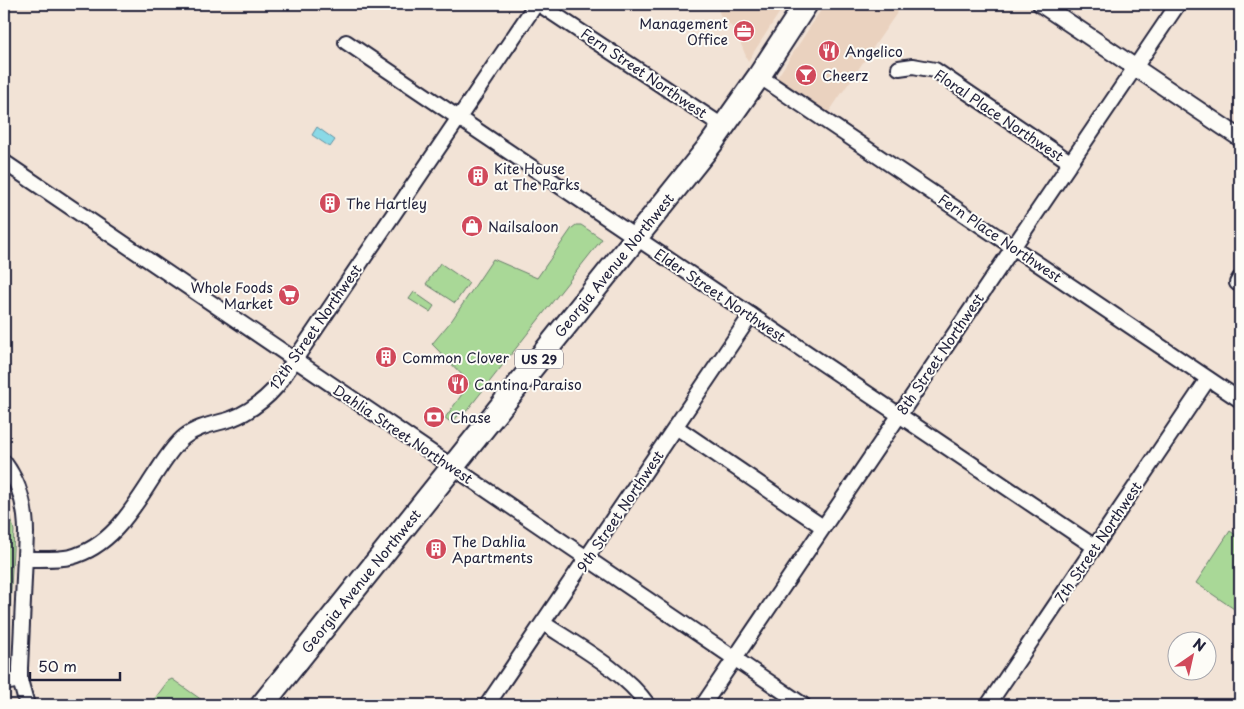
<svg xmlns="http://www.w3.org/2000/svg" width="1244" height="709" font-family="'Playpen Sans',sans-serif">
	<rect width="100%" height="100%" fill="#f2e3d6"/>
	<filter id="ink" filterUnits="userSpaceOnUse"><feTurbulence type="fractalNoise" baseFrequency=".02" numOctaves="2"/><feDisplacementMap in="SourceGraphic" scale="10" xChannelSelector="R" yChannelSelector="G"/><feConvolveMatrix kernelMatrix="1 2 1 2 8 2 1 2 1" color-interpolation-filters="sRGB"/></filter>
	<g filter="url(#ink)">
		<g fill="#ead2bf">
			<path d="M717,4H785L748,61L735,30L720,15Z"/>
			<path d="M825,4H903L820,125L769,90Z"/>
		</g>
		<g fill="#a9d897" stroke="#667d69">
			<path d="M576,225H581L602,239L465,413L462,411L452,423L445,418L470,383L432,344L452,320L493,259L537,278L572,228Z"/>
			<path d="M440,263L469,283L455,303L426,284Z"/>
			<path d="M414,292L434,306L430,312L409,299Z"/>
			<path d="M4,491L6,495L14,531L9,626L4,627Z"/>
			<path d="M1230,531L1240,538V613L1196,583Z"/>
			<path d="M172,679L209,705H150L168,681Z"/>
		</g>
		<path fill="#8ad9e6" stroke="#6090a2" d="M317,127L335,140L330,147L312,135Z"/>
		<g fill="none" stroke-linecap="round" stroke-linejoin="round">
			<g stroke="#22223b" stroke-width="18">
				<g id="minor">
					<path d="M539,4L724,127"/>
					<path d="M346,42L1095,547"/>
					<path d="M899,68L913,66L935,70L1070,162"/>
					<path d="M759,76L1240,400"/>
					<path d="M4,162L803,705"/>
					<path d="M1237,283L1240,278"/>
					<path d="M676,427L823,527"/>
					<path d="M4,462C19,482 26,508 26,533L20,668V680L27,705"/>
					<path d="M25,559C40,559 56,560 71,557C113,546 134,506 156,473C164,461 173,446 184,437C198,426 215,424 231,419C249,412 264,401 277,386L536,4"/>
					<path d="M543,623C578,646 624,671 648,705"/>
					<path d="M4,683L20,680"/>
					<path d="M487,705L751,315"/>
					<path d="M703,705L1178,4"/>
					<path d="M988,705L1208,379"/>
				</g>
			</g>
			<g stroke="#22223b" stroke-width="20">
				<path id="tertiary" d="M1041,4L1240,138"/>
			</g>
			<g stroke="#22223b" stroke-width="26">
				<path id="trunk" d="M262,705L711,144L759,76L806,4"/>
			</g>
			<use href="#minor" stroke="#fdfcf7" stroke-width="14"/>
			<use href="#tertiary" stroke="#fdfcf7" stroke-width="16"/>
			<use href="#trunk" stroke="#fdfcf7" stroke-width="22"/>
		</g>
	</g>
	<defs>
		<g id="office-disc" transform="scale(1.125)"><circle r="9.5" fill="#d1495b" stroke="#fdfcf7"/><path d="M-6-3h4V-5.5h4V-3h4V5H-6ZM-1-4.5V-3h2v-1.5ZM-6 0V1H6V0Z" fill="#fff"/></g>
		<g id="restaurant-disc" transform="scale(1.125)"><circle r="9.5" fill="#d1495b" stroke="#fdfcf7"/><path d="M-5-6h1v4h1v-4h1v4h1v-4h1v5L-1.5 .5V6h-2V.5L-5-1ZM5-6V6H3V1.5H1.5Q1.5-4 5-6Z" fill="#fff"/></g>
		<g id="bar-disc" transform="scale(1.125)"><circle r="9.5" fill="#d1495b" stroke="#fdfcf7"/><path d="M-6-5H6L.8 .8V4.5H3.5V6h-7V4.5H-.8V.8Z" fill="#fff"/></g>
		<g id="building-disc" transform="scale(1.125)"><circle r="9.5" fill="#d1495b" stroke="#fdfcf7"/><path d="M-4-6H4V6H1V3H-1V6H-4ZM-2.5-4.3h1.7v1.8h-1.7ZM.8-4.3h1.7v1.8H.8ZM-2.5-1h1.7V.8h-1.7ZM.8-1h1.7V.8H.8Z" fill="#fff"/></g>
		<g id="shop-disc" transform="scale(1.125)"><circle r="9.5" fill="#d1495b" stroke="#fdfcf7"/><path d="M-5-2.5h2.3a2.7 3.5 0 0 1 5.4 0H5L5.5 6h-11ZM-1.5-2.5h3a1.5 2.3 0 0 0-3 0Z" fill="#fff"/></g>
		<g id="supermarket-disc" transform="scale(1.125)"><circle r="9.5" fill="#d1495b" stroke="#fdfcf7"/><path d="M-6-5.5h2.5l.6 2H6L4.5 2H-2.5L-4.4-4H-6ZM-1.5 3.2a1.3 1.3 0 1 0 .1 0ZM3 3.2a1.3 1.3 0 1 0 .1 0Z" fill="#fff"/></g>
		<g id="bank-disc" transform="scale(1.125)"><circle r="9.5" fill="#d1495b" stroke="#fdfcf7"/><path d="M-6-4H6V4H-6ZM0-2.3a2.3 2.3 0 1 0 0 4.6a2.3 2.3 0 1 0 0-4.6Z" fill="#fff"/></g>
	</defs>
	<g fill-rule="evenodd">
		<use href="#office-disc" x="744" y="31"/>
		<use href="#restaurant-disc" x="829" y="51"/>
		<use href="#bar-disc" x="806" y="75"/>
		<use href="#building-disc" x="478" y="176"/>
		<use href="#building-disc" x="330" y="203"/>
		<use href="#shop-disc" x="472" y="226"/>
		<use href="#supermarket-disc" x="289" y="295"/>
		<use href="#building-disc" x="386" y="357"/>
		<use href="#restaurant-disc" x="458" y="384"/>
		<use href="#bank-disc" x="434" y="417"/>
		<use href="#building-disc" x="436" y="549"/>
	</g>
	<g text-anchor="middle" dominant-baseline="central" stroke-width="4" stroke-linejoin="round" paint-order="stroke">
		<rect fill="#fdfcf7" stroke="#646373" stroke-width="1" x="515" y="349.5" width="48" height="19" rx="4"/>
		<g font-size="12" font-weight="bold" fill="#22223b">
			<text x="539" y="359">US 29</text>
		</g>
		<g font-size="14" fill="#22223b" stroke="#fdfcf7" text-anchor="start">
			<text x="728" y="23" text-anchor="end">Management<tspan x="728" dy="16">Office</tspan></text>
			<text x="845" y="51">Angelico</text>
			<text x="822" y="75">Cheerz</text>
			<text x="494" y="168">Kite House<tspan x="494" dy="16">at The Parks</tspan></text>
			<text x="346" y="203">The Hartley</text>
			<text x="488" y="226">Nailsaloon</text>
			<text x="273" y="287" text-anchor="end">Whole Foods<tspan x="273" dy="16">Market</tspan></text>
			<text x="402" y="357">Common Clover</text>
			<text x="474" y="384">Cantina Paraiso</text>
			<text x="450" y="417">Chase</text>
			<text x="452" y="541">The Dahlia<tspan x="452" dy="16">Apartments</tspan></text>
		</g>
		<g font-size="14" fill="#22223b" stroke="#fdfcf7">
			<text transform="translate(644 73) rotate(34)">Fern Street Northwest</text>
			<text transform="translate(999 115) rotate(34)">Floral Place Northwest</text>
			<text transform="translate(1000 238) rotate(34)">Fern Place Northwest</text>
			<text transform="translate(614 265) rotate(-51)">Georgia Avenue Northwest</text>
			<text transform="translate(720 295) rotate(34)">Elder Street Northwest</text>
			<text transform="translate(315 327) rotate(-55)">12th Street Northwest</text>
			<text transform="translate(940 354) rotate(-56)">8th Street Northwest</text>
			<text transform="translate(403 434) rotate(34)">Dahlia Street Northwest</text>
			<text transform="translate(620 511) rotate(-56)">9th Street Northwest</text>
			<text transform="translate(1098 542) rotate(-56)">7th Street Northwest</text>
			<text transform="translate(361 581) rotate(-51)">Georgia Avenue Northwest</text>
		</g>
	</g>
	<rect width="1244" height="709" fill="none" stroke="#fdfcf7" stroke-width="20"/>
	<rect x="10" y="10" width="1224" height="689" fill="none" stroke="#22223b" stroke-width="2" filter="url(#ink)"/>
	<g transform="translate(1192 656) rotate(34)"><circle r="24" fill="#fdfcf7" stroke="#a5a5ac"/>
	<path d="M0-4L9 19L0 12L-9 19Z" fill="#d1495b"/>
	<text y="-8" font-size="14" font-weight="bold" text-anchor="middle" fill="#22223b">N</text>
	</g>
	<path d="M30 672v8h90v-8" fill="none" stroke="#22223b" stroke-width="2.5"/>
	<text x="38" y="672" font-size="15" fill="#22223b" stroke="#fdfcf7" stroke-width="4" paint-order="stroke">50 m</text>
</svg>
